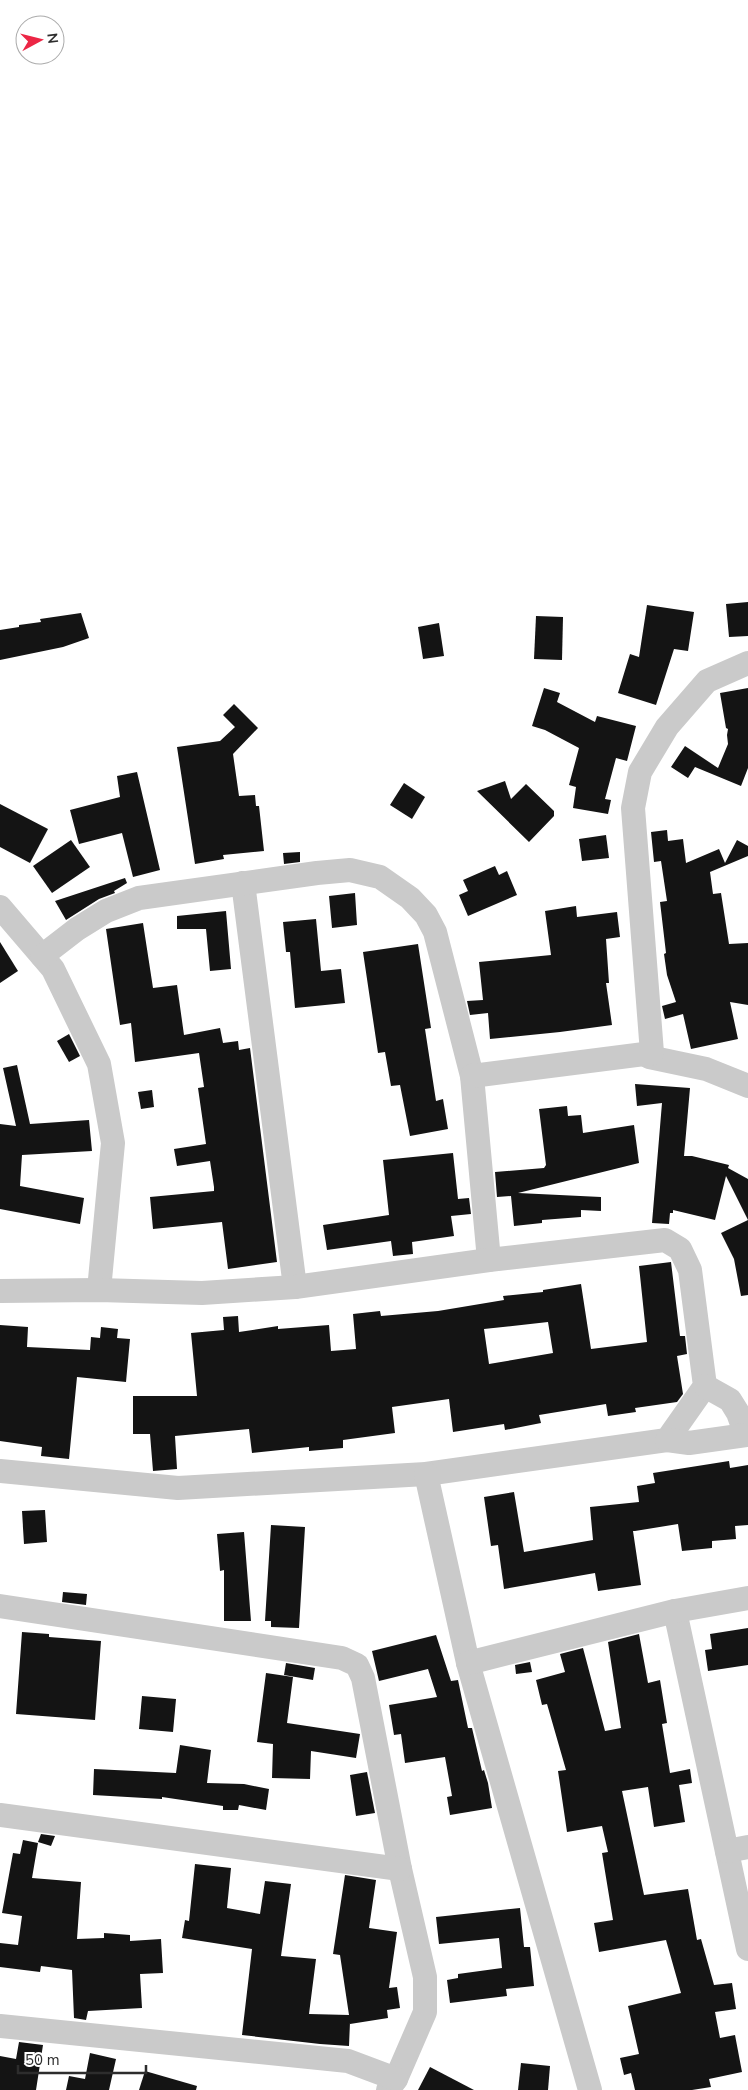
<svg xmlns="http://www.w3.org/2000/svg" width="748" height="2090" font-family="'Nunito Sans',sans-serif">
	<rect width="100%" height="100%" fill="#fff"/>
	<g fill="#141414" fill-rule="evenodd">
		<path d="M748,602V636L729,637L726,604Z"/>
		<path d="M647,605L694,612L688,651L674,649L656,705L618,693L630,654L639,657Z"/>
		<path d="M81,613L89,638L63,647L0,660V630L19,627V625L41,622L40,619Z"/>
		<path d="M536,616L563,617L562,660L534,659Z"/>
		<path d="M439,623L444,656L423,659L418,627Z"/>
		<path d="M544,688L560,693L557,702L595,722L597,716L636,726L627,761L616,758L605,799L611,800L608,814L573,808L576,787L569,785L579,748L545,730L532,726Z"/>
		<path d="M748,688V768L741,786L695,767L688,778L671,767L685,746L718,768L728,744L727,735L728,729L726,728L720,693Z"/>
		<path d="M234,704L258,728L233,754L239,796L255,795L256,806H259L264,851L223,855L224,859L195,864L177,747L220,741L235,727L223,715Z"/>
		<path d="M137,772L160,870L133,877L122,833L79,844L70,810L120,797L117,776Z"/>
		<path d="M505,781L511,799L526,784L554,811V816L529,842L477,791Z"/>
		<path d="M404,783L425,797L412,819L390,805Z"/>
		<path d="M0,804L48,829L30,863L0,847Z"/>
		<path d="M667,830L668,841L683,839L686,863L719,849L725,863L737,840L748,846V856L710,872L713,894L721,893L729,944L748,943V1005L730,1002L738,1039L691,1049L683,1014L665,1019L662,1006L676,1002L667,975L664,954L666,953L660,902L667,901L661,861L654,862L651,832Z"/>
		<path d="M606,835L609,858L582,861L579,839Z"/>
		<path d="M71,840L90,867L52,893L33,866Z"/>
		<path d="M300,852V862L284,864L283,853Z"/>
		<path d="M495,866L499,875L507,871L517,895L468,916L459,895L468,891L463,880Z"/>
		<path d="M125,878L127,883L114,891L115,893L99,899L66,920L55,901Z"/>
		<path d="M355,893L357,925L332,928L329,896Z"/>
		<path d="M576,906L577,917L617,912L620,937L606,939L609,983H606L612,1025L560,1032L490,1039L488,1013L470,1015L467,1001L483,1000L479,962L551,955L545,911Z"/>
		<path d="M226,911L231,969L210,971L206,929H177V916Z"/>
		<path d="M316,919L321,971L341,969L345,1003L295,1008L290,952H286L283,922Z"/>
		<path d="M143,923L153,988L177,985L184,1035L220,1028L223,1043L238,1041L239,1050L250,1048L277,1262L228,1269L222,1222L153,1229L150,1197L214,1191V1187L210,1161L177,1166L174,1149L206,1144L198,1088L204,1087L199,1053L135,1062L131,1023L120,1025L106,929Z"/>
		<path d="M0,942L18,971L0,983Z"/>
		<path d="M418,944L431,1028L425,1029L436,1101L443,1099L448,1129L410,1136L400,1085L391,1086L385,1052L378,1053L363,952Z"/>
		<path d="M69,1034L80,1056L69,1062L57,1041Z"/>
		<path d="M17,1065L30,1124L89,1120L92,1151L22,1155L20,1186L84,1198L80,1224L0,1209V1124L16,1126L3,1068Z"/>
		<path d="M635,1084L690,1088L684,1156H692L729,1165L728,1168L748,1179V1295L741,1296L734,1259L721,1233L748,1220L726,1176L715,1220L673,1210V1213H670L669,1224L652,1223L662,1103L637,1106Z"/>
		<path d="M152,1090L154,1107L141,1109L138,1092Z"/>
		<path d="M567,1106L568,1116L581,1115L583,1133L634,1125L639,1163L518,1193L601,1197V1211L581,1210V1217L542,1220V1223L514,1226L511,1196L497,1197L495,1172L544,1168L546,1165L539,1109Z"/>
		<path d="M453,1153L458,1199L469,1198L471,1214L451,1216L454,1236L412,1242L413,1254L393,1256L391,1241L327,1250L323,1225L389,1215L383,1160Z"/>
		<path d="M671,1262L680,1336H685L687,1354L677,1356L683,1394L677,1402L635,1408L636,1412L608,1416L606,1404L539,1415L541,1423L505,1430L504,1424L453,1432L449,1399L392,1407L395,1433L343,1440V1448L309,1451V1447L252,1453L249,1429L175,1436L177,1469L153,1471L150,1434H133V1396H197L191,1333L224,1330L223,1317L238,1316L239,1332L278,1326V1329L329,1325L331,1351L356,1349L353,1314L380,1311L381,1316L438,1311L504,1300L503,1296L543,1292V1290L581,1284L591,1349L647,1342L639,1266ZM548,1322L553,1353L489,1364L484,1329Z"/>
		<path d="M0,1325L28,1327L27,1347L90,1350L91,1337L100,1338L101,1327L118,1329L117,1338L130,1339L126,1382L77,1377L69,1459L41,1456L42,1447L0,1441Z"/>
		<path d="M729,1461L730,1468L748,1465V1525L735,1526L736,1539L712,1541V1548L682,1551L678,1524L635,1531H633L641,1585L598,1591L595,1573L504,1589L498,1545L491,1546L484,1497L514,1492L524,1552L593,1540L590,1507L639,1502L637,1486L655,1483L653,1473Z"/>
		<path d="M45,1510L47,1542L24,1544L22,1511Z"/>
		<path d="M271,1525L305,1527L299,1628L271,1627V1621H265Z"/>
		<path d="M244,1532L251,1621H224V1570L220,1571L217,1534Z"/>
		<path d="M63,1592L87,1594L86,1605L62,1602Z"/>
		<path d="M748,1628V1665L708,1671L705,1650L712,1649L710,1634Z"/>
		<path d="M22,1632L49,1634V1637L101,1641L95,1720L16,1714Z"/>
		<path d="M639,1634L648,1683L660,1680L667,1723L662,1724L670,1773L690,1769L692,1783L679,1785L685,1822L654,1827L648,1787L622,1791L644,1895L688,1889L697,1940L701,1939L714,1985L732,1983L736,2009L715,2012L720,2038L735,2035L742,2072L709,2079L711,2087L692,2090H635L631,2073L624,2075L620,2058L639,2054L628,2006L681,1993L666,1940L599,1952L594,1923L613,1920L602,1853L608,1852L602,1826L567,1832L558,1771L566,1770L547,1704L542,1705L536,1680L565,1672L560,1654L583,1648L605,1731L621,1728L608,1642Z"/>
		<path d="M436,1635L451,1681L458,1680L468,1728H472L482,1771L484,1770L488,1783L492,1808L450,1815L447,1797L452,1796L445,1757L405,1763L401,1734L394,1735L389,1705L437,1697L428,1669L379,1681L372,1651Z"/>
		<path d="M530,1662L532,1672L516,1674L515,1665Z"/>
		<path d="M286,1663L315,1668L313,1680L284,1675Z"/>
		<path d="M266,1673L293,1677L287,1723L360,1734L356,1758L311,1751L310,1779L272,1778L273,1744L257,1742Z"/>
		<path d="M142,1696L176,1699L173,1732L139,1729Z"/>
		<path d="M180,1745L211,1750L207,1783L244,1784L269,1789L266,1810L239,1805L238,1810H223V1806L162,1797V1799L93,1795L94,1769L176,1773Z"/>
		<path d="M367,1772L375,1813L356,1816L350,1775Z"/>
		<path d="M41,1834L55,1836L51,1846L38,1842Z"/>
		<path d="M23,1840L38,1843L32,1878L81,1882L77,1939L104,1938V1933L130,1935V1941L161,1939L163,1973L140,1974L142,2008L88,2011L86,2020L74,2018L72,1970L41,1966L40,1972L0,1967V1943L18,1945L22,1916L2,1913L13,1853L20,1854Z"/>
		<path d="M195,1864L231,1868L227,1908L260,1914L265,1881L291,1884L281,1956L316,1959L309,2014L349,2015L340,1955L333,1954L345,1875L376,1880L369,1928L397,1932L389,1988L397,1987L400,2008L387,2010L388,2018L350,2024V2022L349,2046L320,2044L242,2035L252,1949L182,1938L185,1920L189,1921Z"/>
		<path d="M520,1908L524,1947H530L534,1986L506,1989L507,1996L450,2003L447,1980L458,1978V1974L502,1968L499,1938L439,1944L436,1917Z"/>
		<path d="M19,2042L43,2045L36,2090H0V2056L16,2059Z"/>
		<path d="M90,2053L116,2059L109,2090H66L69,2076L85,2079Z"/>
		<path d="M521,2063L550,2066L548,2090H518Z"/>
		<path d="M430,2067L474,2090H418Z"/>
		<path d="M145,2071L197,2086L196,2090H139Z"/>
	</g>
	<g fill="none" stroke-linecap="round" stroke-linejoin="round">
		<g stroke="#cacaca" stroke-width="24">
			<path d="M243,883L295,1287"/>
			<path d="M0,907L53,969L99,1064L113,1143L99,1290"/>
			<path d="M42,956L77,929L106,911L139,898L317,873L350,870L380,877L410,898L426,915L435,932L472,1076L489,1260"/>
			<path d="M652,1053L649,1057L706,1069L748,1086"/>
			<path d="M472,1076L652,1053L633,808L640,772L667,727L707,681L748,663"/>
			<path d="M0,1291L99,1290L202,1293L295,1287L489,1260L665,1240L680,1249L690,1270L705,1386L667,1440L426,1474L178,1488L0,1471"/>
			<path d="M705,1386L730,1400L738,1413L746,1435H748"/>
			<path d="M667,1440L689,1443L746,1435"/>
			<path d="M426,1474L468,1663L590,2090"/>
			<path d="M0,1606L342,1658L357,1665L363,1678L400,1869L425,1977V2012L396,2079L388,2090"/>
			<path d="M675,1611L748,1949"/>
			<path d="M468,1663L675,1611L748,1598"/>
			<path d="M0,1815L400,1869"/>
			<path d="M727,1851L748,1847"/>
			<path d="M0,2026L348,2061L396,2079"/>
		</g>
	</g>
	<g transform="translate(40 40) rotate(83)"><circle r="24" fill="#ffffff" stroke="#ababab"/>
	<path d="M0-4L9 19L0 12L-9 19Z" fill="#ec2645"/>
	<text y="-8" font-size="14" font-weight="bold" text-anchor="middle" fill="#2d2d2d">N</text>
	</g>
	<path d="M18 2065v8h128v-8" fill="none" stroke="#2d2d2d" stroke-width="2.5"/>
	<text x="25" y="2065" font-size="15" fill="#2d2d2d" stroke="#ffffff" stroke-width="4" paint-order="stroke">50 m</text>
</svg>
